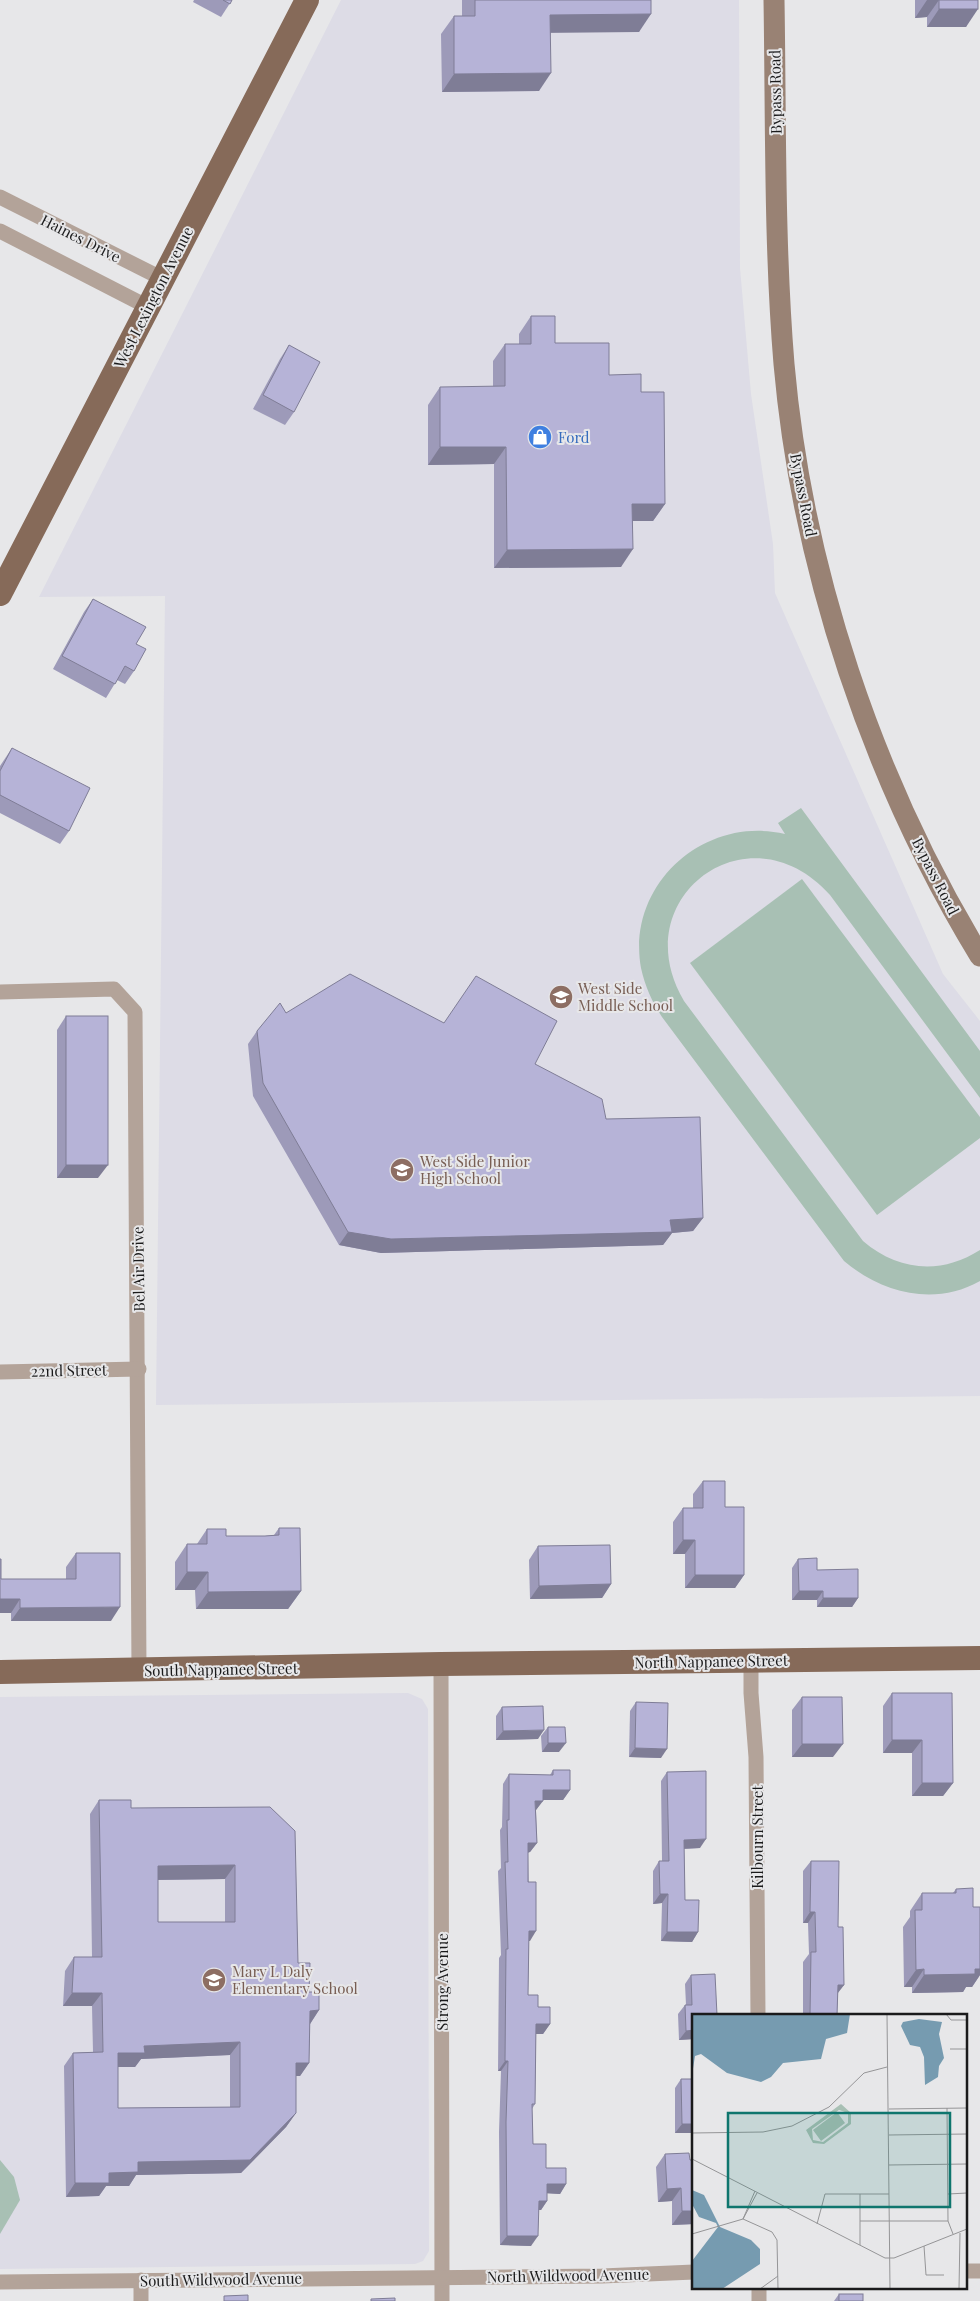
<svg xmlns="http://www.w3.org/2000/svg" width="980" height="2301" font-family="'Playfair Display',serif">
	<rect width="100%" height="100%" fill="#e7e7e9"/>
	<g fill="#dddce6">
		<path d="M341,0H739L740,268L751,394L773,544L775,593L943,974L980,1021V1396L156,1405L165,596L39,597Z"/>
		<path d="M408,1693L422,1699L428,1709L429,2251L423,2261L415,2264L0,2269V1697Z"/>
	</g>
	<g fill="#a8c0b4">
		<path d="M801,808L980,1051V1098L830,895C749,804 623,898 684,1001L863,1241C898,1271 941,1275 980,1250V1281C934,1307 882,1293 844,1261L662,1017C652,1002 645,986 641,968C626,885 704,815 785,834L778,823Z"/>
		<path d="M802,879L980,1117V1138L877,1215L690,963Z"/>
		<path d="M0,2160L14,2177L20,2200L0,2234Z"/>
	</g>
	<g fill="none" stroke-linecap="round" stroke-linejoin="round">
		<g stroke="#b3a399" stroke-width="15">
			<path d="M0,197L163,279"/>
			<path d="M0,231L148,307"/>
			<path d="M0,992L114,989L135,1012L139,1671"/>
			<path d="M0,1372L139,1369"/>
			<path d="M751,1660V1693L756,1757L758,2015"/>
			<path d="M441,1664L442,2301"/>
			<path d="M966,2271H980"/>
			<path d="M141,2280V2301"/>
			<path d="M0,2282L602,2276L694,2272"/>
			<path d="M759,2301V2287"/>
		</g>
		<path stroke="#998274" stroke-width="21" d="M774,0C776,121 774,243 784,364C802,569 873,781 980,956"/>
		<g stroke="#866a59" stroke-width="24">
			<path d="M0,594L307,0"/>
			<path d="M0,1672L441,1664L980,1658"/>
		</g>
	</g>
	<g fill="#9d9ab9" fill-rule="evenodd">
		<path d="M194,0H232L221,17L193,2Z"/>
		<path d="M462,0H651L639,32H551L539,91L442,92L441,34L454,16H462Z"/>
		<path d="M915,0H978L966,27H927V17L915,18Z"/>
		<path d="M531,316L555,343L609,375L641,392L665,504L653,521H633L621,567L494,568V464L428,465V405L440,387H493V361L505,344H519V334Z"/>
		<path d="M289,345L294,412L285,425L253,409L280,359Z"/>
		<path d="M93,599L136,644L134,671L125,684L117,680L106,698L53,669L84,612Z"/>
		<path d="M12,748L69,831L60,844L0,813V766Z"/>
		<path d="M286,1013L444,1023L535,1064L606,1119L703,1218L693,1231L672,1233L663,1245L381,1253L339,1245L253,1096L248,1044L257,1031Z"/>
		<path d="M66,1016L98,1178H57V1030Z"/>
		<path d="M703,1481L725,1507L744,1575L735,1588H685V1554H673V1522L683,1508H693V1494Z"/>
		<path d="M279,1528L301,1591L288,1609H196L195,1590H175V1562L187,1544H197L207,1529L226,1536H265L274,1535Z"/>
		<path d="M538,1546L611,1584L602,1598L530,1599L529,1560Z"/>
		<path d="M76,1553L111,1621H11V1613L1,1579H66V1567Z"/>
		<path d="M798,1559L817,1570L858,1598L852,1607H817V1600H792V1568Z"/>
		<path d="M892,1693L953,1783L943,1796H912V1753H883V1706Z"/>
		<path d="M802,1697L833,1757H792V1710Z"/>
		<path d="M636,1702L661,1758L629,1757L630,1711Z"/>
		<path d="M502,1707L538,1739L496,1740V1716Z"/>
		<path d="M548,1727L559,1752H542L541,1736Z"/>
		<path d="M553,1770L570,1790L563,1800H543L536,1810L537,1843L530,1852L528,1853L530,1941H529L528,1995L550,2024L543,2034H536L535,2104L532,2109L533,2144L546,2168L566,2184L560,2194L547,2193V2201L541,2210H539L531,2246L500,2245L499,2132L501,2071H498L499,1958L501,1955L498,1871L501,1868L500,1830L502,1827L503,1784L509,1774L550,1775Z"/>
		<path d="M667,1772L700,1848L684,1849L685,1900L698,1932L692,1942L661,1941L662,1903L653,1904V1871L659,1861H662L661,1781Z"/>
		<path d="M99,1800L131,1808L270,1807L298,1963L309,1992L319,2010L310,2024L309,2063L300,2076H296V2113L286,2127L241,2173L136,2175L129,2186H106L99,2196L66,2197L64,2066L73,2053L93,2052L92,2006H63L65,1971L74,1957H92L90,1814ZM225,1879V1922H158V1880ZM230,2055V2107L118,2108V2067H135L141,2059Z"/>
		<path d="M811,1861L838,1927L844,1985L838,1993L837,2015H803V1962L809,1954L808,1923H803V1871Z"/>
		<path d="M956,1889L973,1907H980V1975L972,1987H966L963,1992L912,1993V1987H904L903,1927L910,1917V1911L922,1893H953Z"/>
		<path d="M691,1975L694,2039L679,2040L678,2014L685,2005H686L685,1984Z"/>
		<path d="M681,2079L694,2133H675V2088Z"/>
		<path d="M665,2154L690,2160H694V2224L672,2225V2201L658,2202L656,2167Z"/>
		<path d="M839,2294L863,2301H834Z"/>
	</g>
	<g fill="#7f7d96">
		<path d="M927,0H939L927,17L915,18Z"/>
		<path d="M939,9H978L966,27H927Z"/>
		<path d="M651,14L639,32L538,33L550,15Z"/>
		<path d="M551,73L539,91L442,92L454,74Z"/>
		<path d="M440,447H506L494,464L428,465Z"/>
		<path d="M632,504H665L653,521H620Z"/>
		<path d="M633,549L621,567L494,568L507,550Z"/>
		<path d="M66,1165H108L98,1178H57Z"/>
		<path d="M703,1218L693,1231L672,1233L663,1245L381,1253L339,1245L348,1232L670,1220Z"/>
		<path d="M683,1540H695L685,1554H673Z"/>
		<path d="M187,1572H208L195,1590H175Z"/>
		<path d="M695,1575H744L735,1588H685Z"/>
		<path d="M611,1584L602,1598L530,1599L539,1586Z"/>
		<path d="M301,1591L288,1609H196L208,1592Z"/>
		<path d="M799,1591H823L817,1600H792Z"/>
		<path d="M823,1598H858L852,1607H817Z"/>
		<path d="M0,1599H20L11,1613H0Z"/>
		<path d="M120,1607L111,1621H11L20,1608Z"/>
		<path d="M544,1730L538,1739L496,1740L503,1731Z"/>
		<path d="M892,1740H922L912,1753H883Z"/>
		<path d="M548,1743H566L559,1752H542Z"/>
		<path d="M802,1744H843L833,1757H792Z"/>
		<path d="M635,1748L667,1749L661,1758L629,1757Z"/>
		<path d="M922,1783H953L943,1796H912Z"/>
		<path d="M543,1790H570L563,1800H536Z"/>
		<path d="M535,1801H543L536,1810Z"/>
		<path d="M706,1839L700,1848L678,1849L684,1840Z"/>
		<path d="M528,1843H537L530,1852L521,1853Z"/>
		<path d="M235,1865L225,1879L149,1880L158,1866Z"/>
		<path d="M660,1894H668L662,1903L653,1904Z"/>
		<path d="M810,1912H815L808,1923H803Z"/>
		<path d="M529,1931H536L530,1941H522Z"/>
		<path d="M667,1932H698L692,1942L661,1941Z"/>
		<path d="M924,1969L912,1987H904L916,1970Z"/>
		<path d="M975,1969H980V1975L972,1987H966L963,1992L912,1993L924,1975Z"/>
		<path d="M838,1985H844L836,1995Z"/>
		<path d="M72,1993H102L92,2006H63Z"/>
		<path d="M319,2010L310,2024V2011Z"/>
		<path d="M536,2024H550L543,2034H529Z"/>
		<path d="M694,2030V2039L679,2040L686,2031Z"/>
		<path d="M240,2042L230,2055L141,2059L135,2067H109L118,2053L144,2046Z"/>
		<path d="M505,2061H508L501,2071H498Z"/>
		<path d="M296,2063H309L300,2076H286Z"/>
		<path d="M296,2113L286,2127L241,2173L136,2175L129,2186H106L99,2196L66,2197L75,2183L109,2173L138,2162Z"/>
		<path d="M682,2124H694V2133H675Z"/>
		<path d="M547,2184H566L560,2194L541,2193Z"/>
		<path d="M681,2188L672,2201L658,2202L667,2189Z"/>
		<path d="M539,2201H547L541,2210H532Z"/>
		<path d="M682,2211H694V2224L672,2225Z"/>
		<path d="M507,2236H538L531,2246L500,2245Z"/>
	</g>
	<g fill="#b6b3d7" stroke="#7f7d96" fill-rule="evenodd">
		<path d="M223,0H232L230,4Z"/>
		<path d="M475,0H651V14L550,15L551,73L454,74V16H475Z"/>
		<rect x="939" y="0" width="39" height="9"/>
		<path d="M531,316H555V343H609V375L641,374V392H664L665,504H632L633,549L507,550L506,447H440V387L505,386V344H531Z"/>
		<path d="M289,345L320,362L294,412L263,395Z"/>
		<path d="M93,599L146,627L136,644L146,649L134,671L125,666L115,684L62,656Z"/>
		<path d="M12,748L90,788L69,831L0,795V771Z"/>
		<path d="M350,974L444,1023L476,976L557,1021L535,1064L602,1099L606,1119L700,1117L703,1218L670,1220L672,1232L391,1239L348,1232L263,1083L257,1031L280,1003L286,1013Z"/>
		<rect x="66" y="1016" width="42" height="149"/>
		<path d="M703,1481H725V1507H744V1575H695V1540H683V1508H703Z"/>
		<path d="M279,1528H300L301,1591L208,1592V1572H187V1544H207V1529H226V1536H265L279,1535Z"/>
		<path d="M610,1545L611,1584L539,1586L538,1546Z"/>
		<path d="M76,1553H120V1607L20,1608V1599H0V1559H1V1579H76Z"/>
		<path d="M817,1558V1570L858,1569V1598H823V1591H799L798,1559Z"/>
		<path d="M892,1693H952L953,1783H922V1740H892Z"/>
		<path d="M802,1697H842L843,1744H802Z"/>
		<path d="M636,1702L668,1703L667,1749L635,1748Z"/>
		<path d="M543,1706L544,1730L503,1731L502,1707Z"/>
		<path d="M548,1727H565L566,1743H548Z"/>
		<path d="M553,1770H570V1790H543V1801H535L537,1843H528V1882H536V1931H529L528,1995H538V2007H550V2024H536L535,2104H532L533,2144H546V2168H566V2184H547V2201H539L538,2236H507L506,2122L508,2061H505L506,1949H508L505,1862H508L507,1820H509V1774L553,1775Z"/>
		<path d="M706,1771V1839L684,1840L685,1900H699L698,1932H667L668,1894H660L659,1861H669L667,1772Z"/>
		<path d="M99,1800H131V1808L270,1807L295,1831L298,1963H310L309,1992H319V2010L310,2011L309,2063H296V2113L250,2160L138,2162V2172L109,2173V2183H75L73,2053L103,2052L102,1993H72L74,1957H102ZM235,1865V1922H158V1866ZM240,2042V2107L118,2108V2053H145L144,2046Z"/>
		<path d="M811,1861H839L838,1927H843L844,1985H838L837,2015H810L811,1952H816L815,1912H810Z"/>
		<path d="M973,1888V1907H980V1969H975V1974L924,1975V1969L916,1970L915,1910H922V1893H956V1889Z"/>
		<path d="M715,1974L717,2015H694V2030L686,2031L685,2005H692L691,1975Z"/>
		<path d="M681,2079H694V2124H682Z"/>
		<path d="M689,2153L690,2160H694V2211H682L681,2188L667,2189L665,2154Z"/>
		<rect x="839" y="2294" width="24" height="7"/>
		<path d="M248,2295V2301H224V2296Z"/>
		<path d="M395,2298V2301H371V2299Z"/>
	</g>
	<defs>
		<g id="shop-disc" transform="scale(1.25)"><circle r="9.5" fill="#3f7fe0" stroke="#e7e7e9"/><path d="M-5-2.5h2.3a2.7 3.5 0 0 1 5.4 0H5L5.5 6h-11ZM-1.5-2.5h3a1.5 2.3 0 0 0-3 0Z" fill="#fff"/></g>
		<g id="school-disc" transform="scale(1.25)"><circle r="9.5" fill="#8d6e63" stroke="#e7e7e9"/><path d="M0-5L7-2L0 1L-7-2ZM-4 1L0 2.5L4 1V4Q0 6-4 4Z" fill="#fff"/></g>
	</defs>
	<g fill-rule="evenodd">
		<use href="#shop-disc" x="540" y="437"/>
		<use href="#school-disc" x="561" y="997"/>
		<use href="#school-disc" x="402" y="1170"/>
		<use href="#school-disc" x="214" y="1980"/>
	</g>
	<g text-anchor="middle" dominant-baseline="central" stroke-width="4" stroke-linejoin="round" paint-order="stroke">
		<g font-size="15" fill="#1a1a1b" stroke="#e7e7e9">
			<text transform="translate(775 92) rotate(-91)">Bypass Road</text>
			<text transform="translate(81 238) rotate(27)">Haines Drive</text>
			<text transform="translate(153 297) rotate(-63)">West Lexington Avenue</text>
			<text transform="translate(804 495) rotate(79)">Bypass Road</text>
			<text transform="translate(936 876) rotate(63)">Bypass Road</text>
			<text transform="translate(138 1269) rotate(-91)">Bel Air Drive</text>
			<text transform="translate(69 1370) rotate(-1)">22nd Street</text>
			<text transform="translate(711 1661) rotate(-1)">North Nappanee Street</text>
			<text transform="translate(221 1669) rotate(-1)">South Nappanee Street</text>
			<text transform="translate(757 1837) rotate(-90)">Kilbourn Street</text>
			<text transform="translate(442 1982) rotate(-90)">Strong Avenue</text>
			<text transform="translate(568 2275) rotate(-1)">North Wildwood Avenue</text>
			<text transform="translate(221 2279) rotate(-1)">South Wildwood Avenue</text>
		</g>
		<g font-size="15" fill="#366cbe" stroke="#e7e7e9" text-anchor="start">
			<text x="558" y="437">Ford</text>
		</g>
		<g font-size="15" fill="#785e54" stroke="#e7e7e9" text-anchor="start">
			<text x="578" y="988">West Side<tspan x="578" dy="17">Middle School</tspan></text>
			<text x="420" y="1161">West Side Junior<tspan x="420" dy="17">High School</tspan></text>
			<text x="232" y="1971">Mary L Daly<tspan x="232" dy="17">Elementary School</tspan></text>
		</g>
	</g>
	<g transform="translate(692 2014)">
		<rect width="275" height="275" fill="#e7e7e9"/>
		<path d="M149,90L159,99V110L132,130L121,129L114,116ZM147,96L156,99V109L131,128L121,126L120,115ZM145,98L153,109L129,127L121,116Z" fill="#a8c0b4" fill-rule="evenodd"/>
		<path d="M0,0H158L155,19L134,25L129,45L91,49L79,63L69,68L35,59L9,40L3,42L0,61ZM227,5L250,8L247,20L252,44L247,52L246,63L233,71L232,43L228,33L218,31L209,12L211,8ZM0,176L12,181L28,213L59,226L68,235V250L30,275H0V247L26,213L24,209L7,203L0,190Z" fill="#769bb0"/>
		<path fill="none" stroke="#959597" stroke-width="1" d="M195,0L198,275M254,0L259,6H275M258,35H275M255,94L256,207L261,220M197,95L275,94M0,119L71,118L100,112L137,93L172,59L195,53M197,121L275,120M0,145L193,244H202L275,215M197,151L275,150M63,177L51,205L65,179M168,180V231M256,180L275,179M168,207H256M125,210L133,180H197M0,220L51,205L80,218L85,226L86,275M232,232L234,261H252M68,275L86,262M267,275L268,219"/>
		<path fill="#0f766e" fill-opacity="0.15" stroke="#0f766e" stroke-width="2.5" d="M36,99H258V193H36Z"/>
		<rect width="275" height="275" fill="none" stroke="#1a1a1b" stroke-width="2.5"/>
	</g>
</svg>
